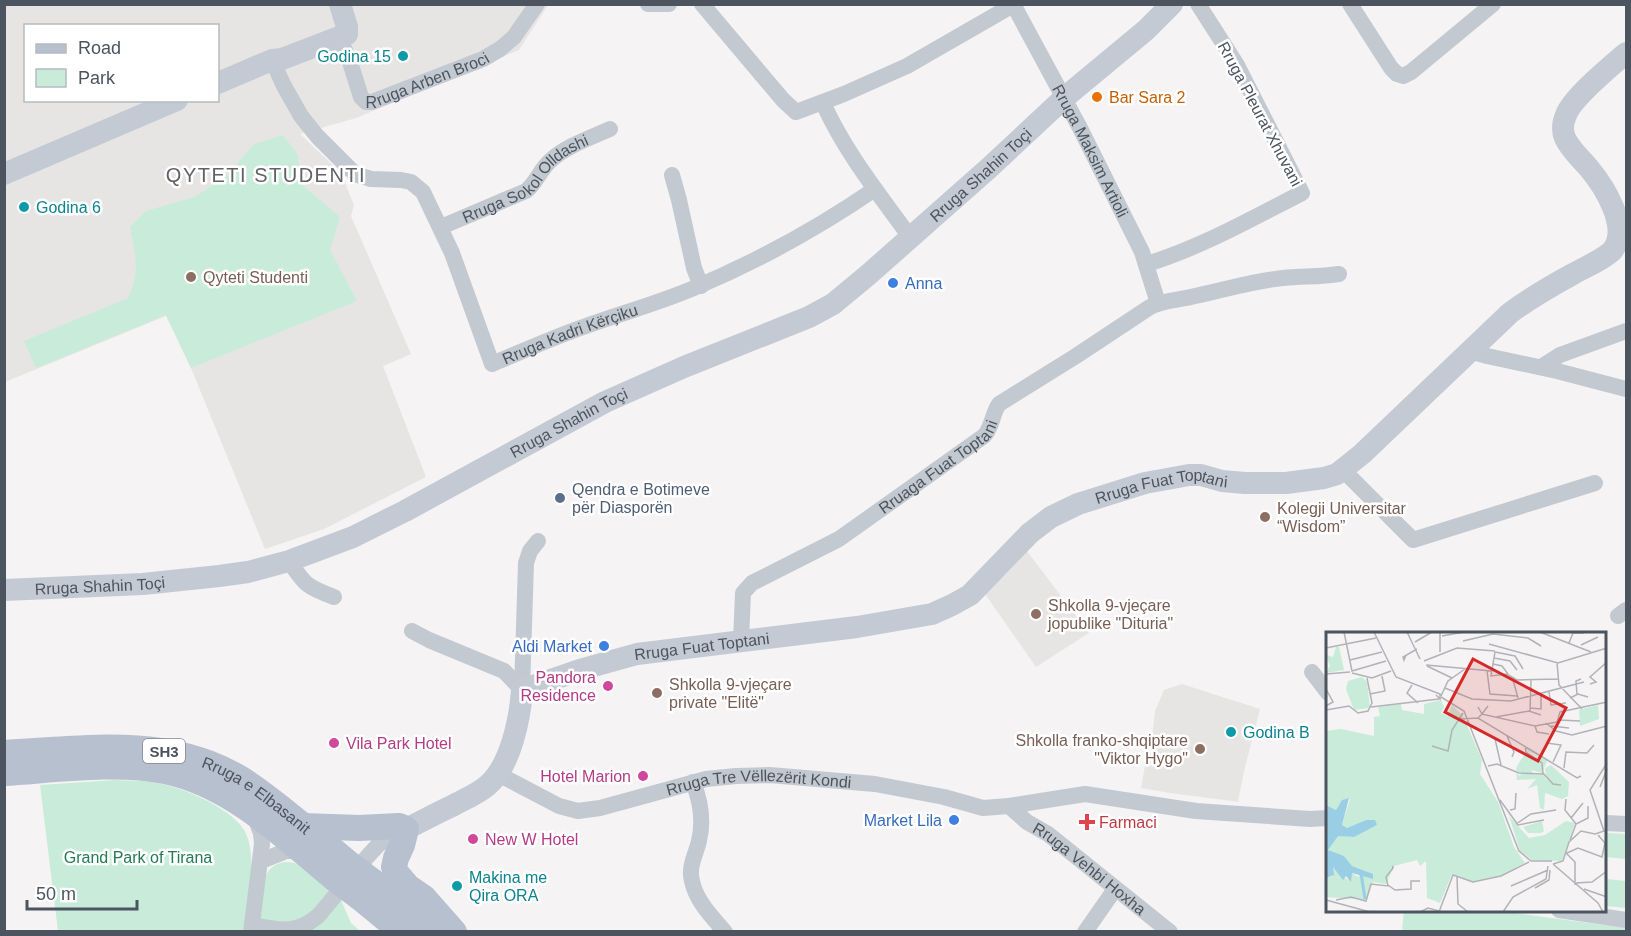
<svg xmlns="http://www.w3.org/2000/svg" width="1631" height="936" font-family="Arial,sans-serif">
	<rect width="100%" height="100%" fill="#f5f3f3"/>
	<g fill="#e6e5e4" fill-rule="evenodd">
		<path d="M5,5H548L519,50L356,118L300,134L341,173L354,205L351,216L411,354L383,366L426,477L324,529L265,549L191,368L166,316L5,382ZM26,26H218V100H26Z"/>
		<path d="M1027,551L1089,633L1036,667L985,594L1010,570Z"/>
		<path d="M1182,684L1260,709L1245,767L1238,801L1240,802L1170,793L1141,788L1146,760L1150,756L1155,711L1164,690Z"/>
	</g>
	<g fill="#c8ecd9">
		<path d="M283,135L298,155L300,183L340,217L330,250L357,301L191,368L166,315L36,368L24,341L128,298C141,270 135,255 130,227L146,211L194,197L224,179L254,144Z"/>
		<path d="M115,780C127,781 140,780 152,782C179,786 229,806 244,830C252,843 251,860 252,875L265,877C271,864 283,859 297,864L341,900L351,923L360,931H58L40,785Z"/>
		<path d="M1606,833L1626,834V859L1606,857Z"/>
		<path d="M1606,879L1626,881V908L1606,906Z"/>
		<path d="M1404,910L1499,911L1626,928V932H1402Z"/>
	</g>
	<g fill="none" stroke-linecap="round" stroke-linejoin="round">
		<g stroke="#c3c9d0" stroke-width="16">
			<path d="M648,4H669"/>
			<path d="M702,4L783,100L796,112L844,94L907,66L1013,5"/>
			<path id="s1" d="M1013,4L1080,128L1142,252L1158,303"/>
			<path d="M1350,4L1391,68L1397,74L1403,76L1411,72L1493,4"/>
			<path id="s2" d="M339,37L349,59L361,97L366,102H372L483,59L500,49L514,37L537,4"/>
			<path id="s3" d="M272,60L284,86L301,116L317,136L351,170L358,175L371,179L401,180L411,182L423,192L452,253L492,364C523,351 554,337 586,326C622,313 659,303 694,288C758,261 818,228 875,189"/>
			<path d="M823,103C845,152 879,194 910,237"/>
			<path d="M672,175L679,200L694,268L701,286"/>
			<path id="s4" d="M441,227L526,191C536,183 540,170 550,161C566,146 590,138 610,129"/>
			<path d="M1147,264C1202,247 1251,219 1302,193L1237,65L1198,4"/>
			<path d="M1470,351L1487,356L1557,371L1626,389"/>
			<path d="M1541,367L1560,355L1626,331"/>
			<path d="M1342,469L1413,540L1595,483"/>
			<path d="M289,561C305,585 307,587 334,597"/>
			<path d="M1618,616L1626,610"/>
			<path d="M412,631L429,640L504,671L522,690"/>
			<path id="s5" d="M741,641L743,593L752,583L839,539L984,436C992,428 992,414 999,404L1076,356L1150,307C1163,300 1180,300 1195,296C1224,290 1253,281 1283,278C1301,276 1320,277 1339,274"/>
			<path d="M1312,672L1328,693"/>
			<path d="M522,690L526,563L530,551L538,541"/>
			<path id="s6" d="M498,774L559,806L578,811L600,808L706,779L736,776L770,775L875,784L944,797L983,808L1009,806L1085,794L1196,811L1310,819L1328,818"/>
			<path d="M693,782C701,802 704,820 699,841C696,854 688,867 692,881C696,901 712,917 725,932"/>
			<path id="s7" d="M1009,806L1027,822L1048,834L1170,932"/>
			<path d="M1606,823L1626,824"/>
			<path d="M261,861L286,851H302"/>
			<path d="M1559,910L1626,920"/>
			<path d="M252,925C279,930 297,935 319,915L367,857L379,844L406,829"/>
			<path d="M251,932L262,844L261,833L254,815"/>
			<path d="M1085,932L1115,889"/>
		</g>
		<g stroke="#c3cad4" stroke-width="22">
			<path d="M218,83L272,60L282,59L347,34V27L340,4"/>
			<path d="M4,174L177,100"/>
			<path id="s8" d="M4,590L143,584L219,576L248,572L289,561L353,537L405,511L605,402L684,367L809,317L833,304L868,275L989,168L1064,98L1146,30L1172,4"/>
			<path id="s9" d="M406,829C422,821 437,813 452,806C465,799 478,794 488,785C511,765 520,718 522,690L583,669L637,654L857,627L932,614L952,605L970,595L1030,533L1051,517L1078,504L1145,483L1189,475H1201L1222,481L1245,483H1286L1324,478L1337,474L1362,454L1510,313C1530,298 1551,286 1573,274C1585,267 1601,261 1612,251C1631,228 1604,186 1588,167C1580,158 1570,149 1565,138C1562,131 1563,122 1566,115C1572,98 1611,66 1626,53"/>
		</g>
		<g stroke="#b6c0ce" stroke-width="26">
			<path id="s10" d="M4,753C81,749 162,736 232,774C250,783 265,796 281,808C303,826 326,844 348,863"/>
			<path d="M4,773C54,770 117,761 165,771C232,785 283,836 334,878"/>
			<path d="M303,826L359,828L399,826L406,829L402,845L396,858L394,867L396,873L408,887L424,898L454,932"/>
			<path d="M372,881L437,932"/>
			<path d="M358,896L402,932"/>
		</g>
		<g stroke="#b6c0ce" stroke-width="26">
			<path d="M348,863L372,881"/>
			<path d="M334,878L358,896"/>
		</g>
	</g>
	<g fill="#0f9aa8" stroke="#fff" stroke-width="2">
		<circle cx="403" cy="56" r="6"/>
		<circle cx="24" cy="207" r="6"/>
		<circle cx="1231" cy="732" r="6"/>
		<circle cx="457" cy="886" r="6"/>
	</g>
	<circle fill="#e8710a" stroke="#fff" stroke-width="2" cx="1097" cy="97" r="6"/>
	<g fill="#8d6e63" stroke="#fff" stroke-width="2">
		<circle cx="191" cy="277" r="6"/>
		<circle cx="1265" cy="517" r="6"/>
		<circle cx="1036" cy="614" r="6"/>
		<circle cx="657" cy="693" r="6"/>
		<circle cx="1200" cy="749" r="6"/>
	</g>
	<g fill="#3f7fe0" stroke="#fff" stroke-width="2">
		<circle cx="893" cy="283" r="6"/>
		<circle cx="604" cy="646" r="6"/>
		<circle cx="954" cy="820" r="6"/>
	</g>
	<circle fill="#5c6f8a" stroke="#fff" stroke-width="2" cx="560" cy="498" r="6"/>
	<g fill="#d1479c" stroke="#fff" stroke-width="2">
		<circle cx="608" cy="686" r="6"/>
		<circle cx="334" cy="743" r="6"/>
		<circle cx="643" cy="776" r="6"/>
		<circle cx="473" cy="839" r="6"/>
	</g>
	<path fill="#e0444e" stroke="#fff" stroke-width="2" d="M1084 813h6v6h6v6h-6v6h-6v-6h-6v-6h6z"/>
	<g text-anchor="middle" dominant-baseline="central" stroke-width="5" stroke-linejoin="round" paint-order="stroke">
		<rect fill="#fff" stroke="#82878f" stroke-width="1.5" x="143" y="739" width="42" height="24" rx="4.5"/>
		<g font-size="15" font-weight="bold" fill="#4c545f">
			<text x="164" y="751">SH3</text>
		</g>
		<g font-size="16" fill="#0d838f" stroke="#fff" text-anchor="start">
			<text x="391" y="56" text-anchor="end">Godina 15</text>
			<text x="36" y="207">Godina 6</text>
			<text x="1243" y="732">Godina B</text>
			<text x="469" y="877">Makina me<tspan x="469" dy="18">Qira ORA</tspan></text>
		</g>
		<g font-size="16" fill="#4c545f" stroke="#fff">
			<text stroke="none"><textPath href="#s2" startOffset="136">Rruga Arben Broci</textPath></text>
			<text transform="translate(1260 114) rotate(62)">Rruga Pleurat Xhuvani</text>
			<text stroke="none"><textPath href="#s1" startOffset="166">Rruga Maksim Artioli</textPath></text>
			<text stroke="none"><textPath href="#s8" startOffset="1086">Rruga Shahin Toçi</textPath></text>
			<text stroke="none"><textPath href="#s4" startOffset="99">Rruga Sokol Olldashi</textPath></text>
			<text stroke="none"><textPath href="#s3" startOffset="484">Rruga Kadri Kërçiku</textPath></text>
			<text stroke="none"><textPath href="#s8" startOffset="600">Rruga Shahin Toçi</textPath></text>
			<text stroke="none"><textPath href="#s5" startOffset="282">Rruaga Fuat Toptani</textPath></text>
			<text stroke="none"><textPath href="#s9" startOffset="886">Rruga Fuat Toptani</textPath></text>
			<text stroke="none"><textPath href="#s8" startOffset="96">Rruga Shahin Toçi</textPath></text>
			<text stroke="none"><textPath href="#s9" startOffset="382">Rruga Fuat Toptani</textPath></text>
			<text stroke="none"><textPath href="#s6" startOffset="273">Rruga Tre Vëllezërit Kondi</textPath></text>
			<text stroke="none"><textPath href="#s10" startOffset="264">Rruga e Elbasanit</textPath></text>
			<text stroke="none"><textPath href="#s7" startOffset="102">Rruga Vehbi Hoxha</textPath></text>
		</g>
		<g font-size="16" fill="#c56008" stroke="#fff" text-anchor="start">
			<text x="1109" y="97">Bar Sara 2</text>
		</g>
		<g font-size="16" fill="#785e54" stroke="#fff" text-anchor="start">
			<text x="203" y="277">Qyteti Studenti</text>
			<text x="1277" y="508">Kolegji Universitar<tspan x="1277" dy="18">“Wisdom”</tspan></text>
			<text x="1048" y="605">Shkolla 9-vjeçare<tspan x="1048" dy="18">jopublike "Dituria"</tspan></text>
			<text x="669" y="684">Shkolla 9-vjeçare<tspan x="669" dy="18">private "Elitë"</tspan></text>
			<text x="1188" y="740" text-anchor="end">Shkolla franko-shqiptare<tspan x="1188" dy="18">"Viktor Hygo"</tspan></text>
		</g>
		<g font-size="16" fill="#366cbe" stroke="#fff" text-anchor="end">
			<text x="905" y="283" text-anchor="start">Anna</text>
			<text x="592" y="646">Aldi Market</text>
			<text x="942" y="820">Market Lila</text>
		</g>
		<g font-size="16" fill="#4e5e75" stroke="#fff" text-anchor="start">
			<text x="572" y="489">Qendra e Botimeve<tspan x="572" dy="18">për Diasporën</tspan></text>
		</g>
		<g font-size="16" fill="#b23c85" stroke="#fff" text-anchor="end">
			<text x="596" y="677">Pandora<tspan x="596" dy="18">Residence</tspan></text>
			<text x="346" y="743" text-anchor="start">Vila Park Hotel</text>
			<text x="631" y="776">Hotel Marion</text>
			<text x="485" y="839" text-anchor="start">New W Hotel</text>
		</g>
		<g font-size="16" fill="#be3a42" stroke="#fff" text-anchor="start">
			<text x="1099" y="822">Farmaci</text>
		</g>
		<g font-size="16" fill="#237a57" stroke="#fff">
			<text x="138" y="857">Grand Park of Tirana</text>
		</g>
		<g font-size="20" letter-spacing="1.5" fill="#606267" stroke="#fff">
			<text x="266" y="175">QYTETI STUDENTI</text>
		</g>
	</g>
	<g transform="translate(1326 632)">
		<rect width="280" height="280" fill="#f5f3f3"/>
		<path d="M10,15H13L18,38L0,41L4,34L0,23L7,25ZM36,45L41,50L44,76L28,78L20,57L22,49ZM115,68L118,75L115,81L122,84L126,73L137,84L156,128L154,142L172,170L188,215L199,231L175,244L146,250L126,242L114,271L101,266L100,229L94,234L91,228L68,234L60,252L47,250L41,268L0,265V246L7,244L6,235L22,248L26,241L32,245L35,241L40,244L42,240L26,234L18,224L5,221L2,217L6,210L12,203L25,205L51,193L40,188L21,196L16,193L24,167L16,168L10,178L0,173V99L15,97L48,104V85L54,84L52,75L75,72L76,78L98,82V72ZM272,73L273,87L254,94L253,78ZM203,116L225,129H221L216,141L205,138L208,143L218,142L221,149L219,136L225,133L243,150L242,164L236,167L219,161L218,178L214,176L211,153L201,157L210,147L191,148L190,141L194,144L195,141L190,138L191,134L200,120L212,128V123L200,119ZM180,174L184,185L203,206L219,203L240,189L249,191L236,229L206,228L194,219ZM216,189L218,199L215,201H202L197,195Z" fill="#c8ecd9"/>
		<path d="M23,166L16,193L21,196L40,188H49L51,193L28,205L12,204L2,218L18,224L26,234L47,242V247L26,241L25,250L20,244L17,248L7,235L8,243L0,246V173L10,178L16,168Z" fill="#9acee4"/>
		<path fill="none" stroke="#9acee4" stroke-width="3" d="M35,241L39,267"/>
		<path fill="none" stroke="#b1b3b8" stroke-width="1.5" d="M18,0L26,39L60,29M48,0L70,45L114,62V67L110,63M81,0L94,27M114,0V20M214,0L265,20M116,4L138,0M137,9L167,2L202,6L215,14M89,10L106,0M243,11L247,1H258M163,12L232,31L281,16M255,13L272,5M0,16L50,6M169,20L165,44L181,42L191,48L232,47M169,20L189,24L197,37M80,23L78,28L77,25L91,17M168,26L184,29L191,38M24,28L56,20M98,29L131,16L169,19M231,31L233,53L256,77M167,32L176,34L182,42M100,33L166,39M101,34L126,46M161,39L164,62L191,64M26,41L46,46L65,39M0,42L24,40M187,48L192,66M264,52L270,50L264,45L281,30M86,53L81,61L92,71M119,56L146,67L185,69L258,50M0,57L7,70L0,74M223,60L225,73L240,71M44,62L59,59L56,44M251,63L250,49L255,47M115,64L122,49L139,37M115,65L138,79L193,219L205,229H226M244,66L252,62L262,65M45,75L113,67M152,75L156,82L162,74M204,76L215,77V62M0,78L23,74L32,81L42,79L46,71L41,46M204,79L205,48M170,85L203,79L215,83M152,86L156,82L209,94L231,90L234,80L281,70M134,87L152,86L251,146L255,144M233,88L254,89M220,91L230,99L246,103L281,94M209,94L211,100L223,102M225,94L243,96M181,104L188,120L186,125M169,107L175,133M221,111L235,113L227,130M106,114L122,119L126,98L137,81M162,134L171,132L193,141L217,142L216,131L200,120L199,114M238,136L240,120L261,121L268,113M217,141L227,152L235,153M274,155L281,137M240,167L239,178L250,192M174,168L192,193L218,188M184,178L189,177L190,161M245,186L257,171M190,192L205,182L230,178M244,208L250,192L262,186V174M240,221L249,230V253M241,221L252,216L276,225L279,211L272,203M227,232L237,229L243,210L255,199L269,202L278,199L264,158L281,131M227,232L272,271L277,280M131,245L132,272L142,280M250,251L266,250L281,239M62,253L69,258L85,257V249H94M185,254L222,238M209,256L223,248L224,238M258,257L281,265M0,268L44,280M10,268L25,265L40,269L45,252L62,254L60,245L67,236V234L66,238M94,280L102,276L113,279M113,280L127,243L147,250L175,244L203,230M177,280L187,265L220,247L222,234"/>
		<path fill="#d62828" fill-opacity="0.15" stroke="#d62828" stroke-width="3" d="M147,27L240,76L212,129L119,80Z"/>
		<rect width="280" height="280" fill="none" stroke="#4c545f" stroke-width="3"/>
	</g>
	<rect width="1631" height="936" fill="none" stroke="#4c545f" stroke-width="12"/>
	<rect x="24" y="24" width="195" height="78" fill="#ffffff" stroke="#b7bbbf" stroke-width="1.5"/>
	<rect x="36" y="44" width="30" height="9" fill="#b6c0ce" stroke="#b7bbbf" stroke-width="1.5"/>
	<text x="78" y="54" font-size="18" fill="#4c545f">Road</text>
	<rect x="36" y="69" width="30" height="18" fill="#c8ecd9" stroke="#b7bbbf" stroke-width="1.5"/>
	<text x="78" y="84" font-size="18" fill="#4c545f">Park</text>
	<path d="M27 900v9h110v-9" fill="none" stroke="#4c545f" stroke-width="3"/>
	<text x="36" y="900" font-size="18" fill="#4c545f" stroke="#ffffff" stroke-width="4.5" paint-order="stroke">50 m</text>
</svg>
